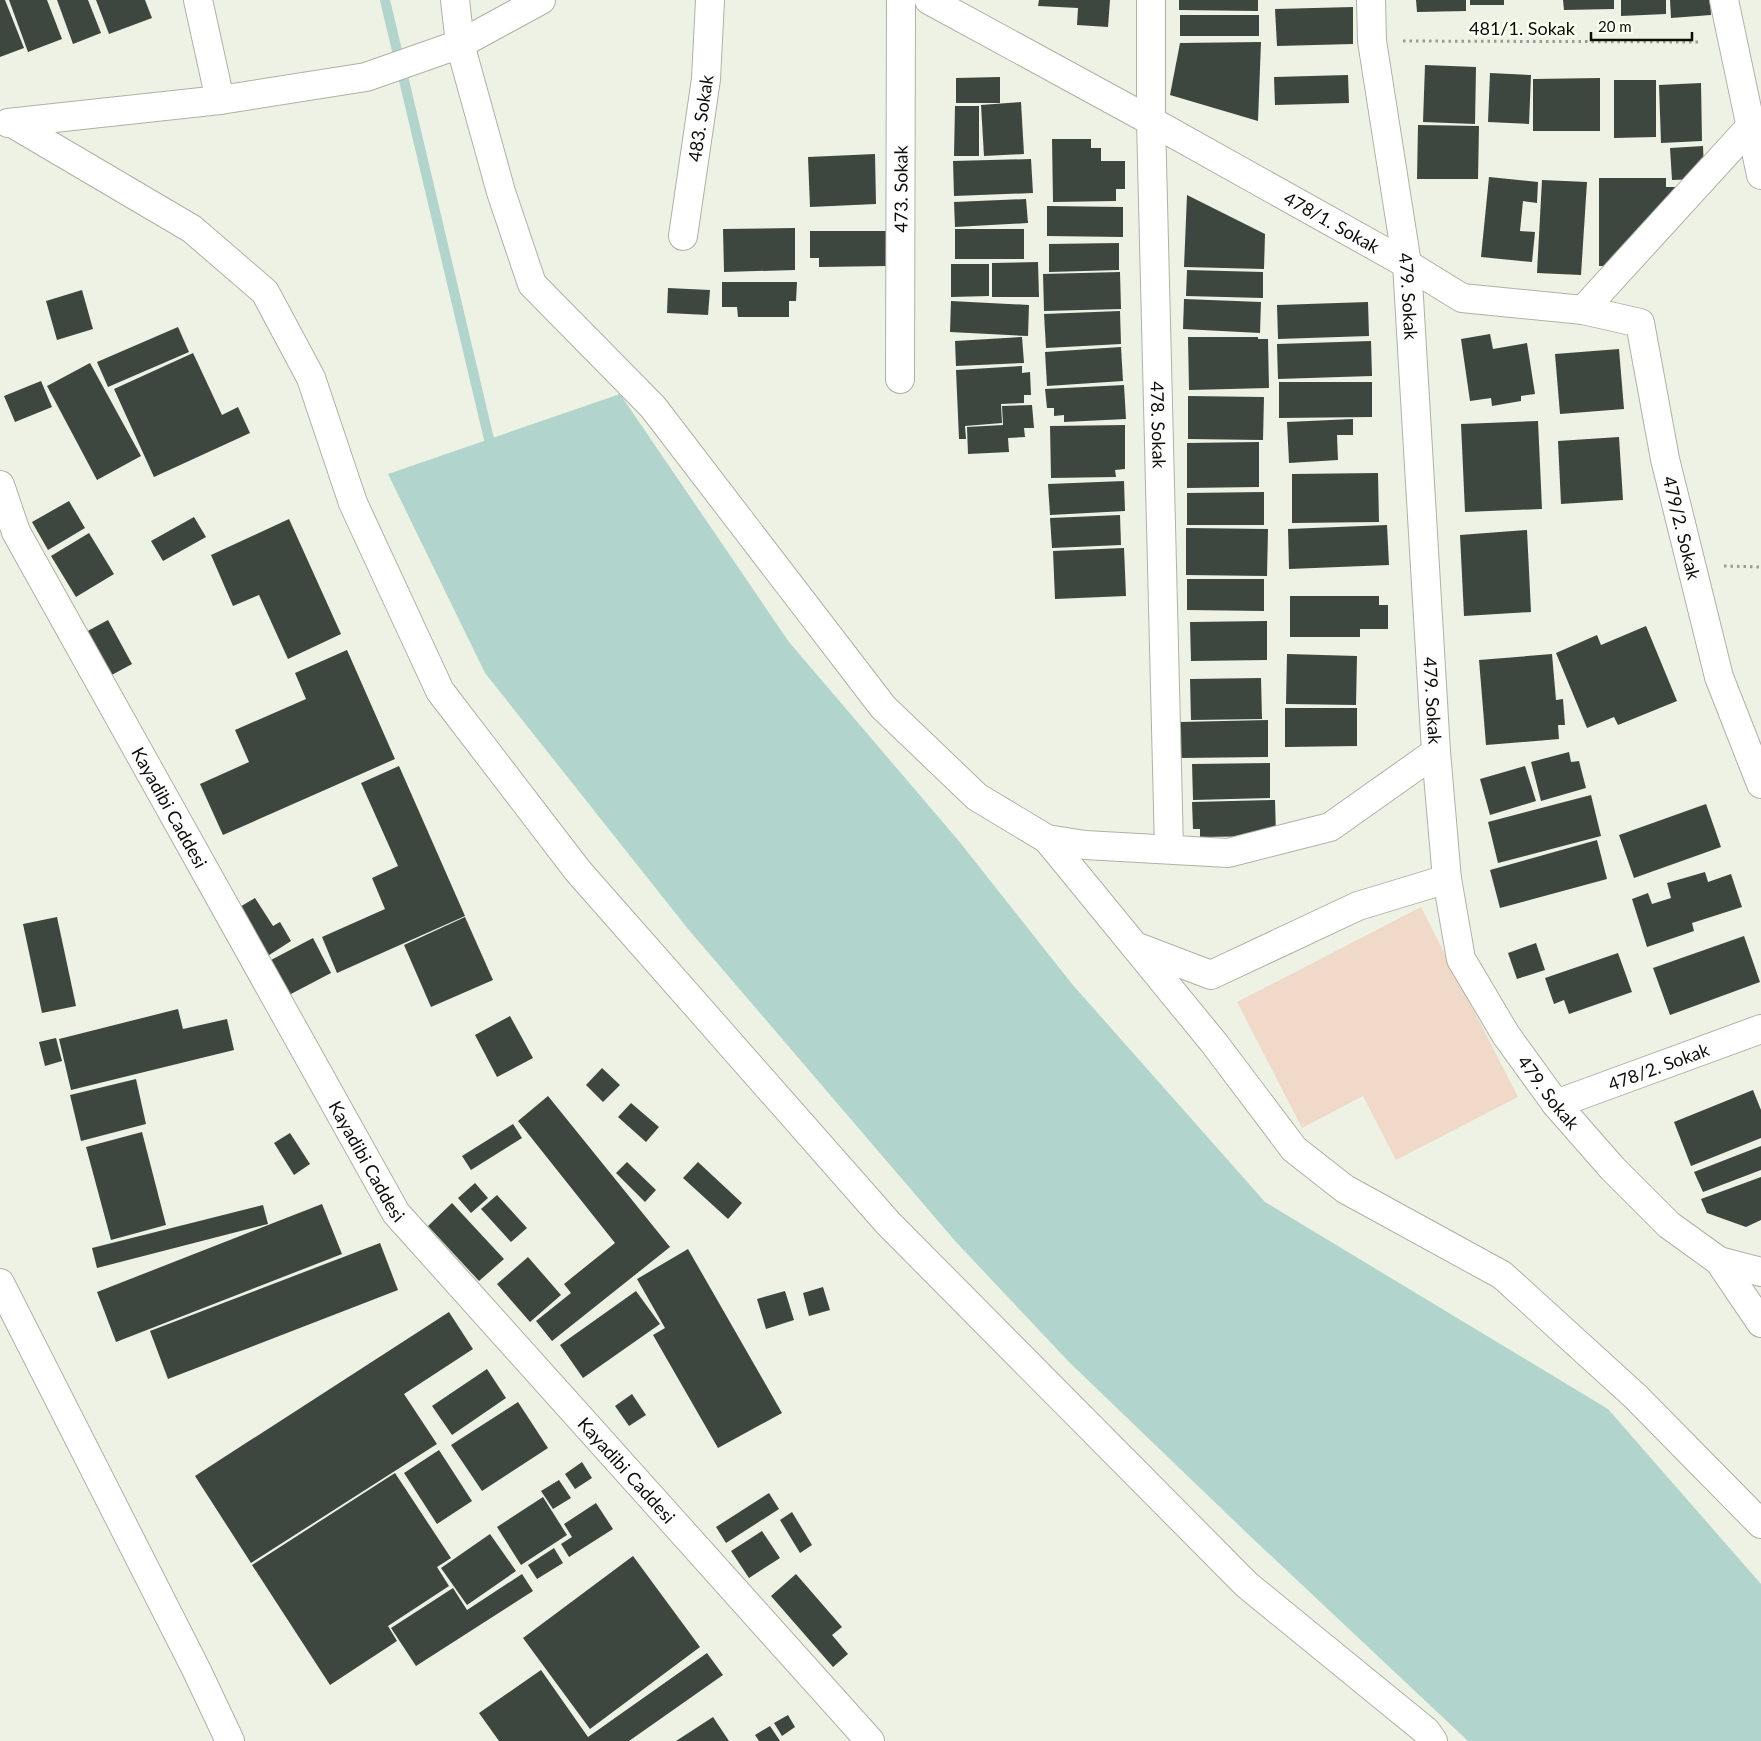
<svg xmlns="http://www.w3.org/2000/svg" width="1761" height="1741" font-family="Lato,sans-serif">
	<rect width="100%" height="100%" fill="#eef2e4"/>
	<path fill="#f0d9c8" d="M1421,907L1518,1097L1396,1160L1363,1096L1302,1128L1237,1002Z"/>
	<path fill="#b1d5cc" d="M620,394L789,642L958,840L1072,984L1265,1202L1608,1409L1761,1584V1741H1468L1251,1537L1069,1362L956,1242L688,929L485,673L388,474Z"/>
	<g fill="none" stroke-linecap="round" stroke-linejoin="round">
		<path stroke="#b1d5cc" stroke-width="10" d="M385,0L492,452"/>
	</g>
	<g fill="#3e473f">
		<path d="M0,0H5L24,48L0,57Z"/>
		<path d="M9,0H47L62,39L28,52Z"/>
		<path d="M57,0H88L101,33L73,44Z"/>
		<path d="M96,0H145L152,18L109,34Z"/>
		<path d="M1039,0H1110L1108,27L1077,25L1078,8L1038,6Z"/>
		<path d="M1179,0H1258V11L1179,10Z"/>
		<path d="M1416,0H1466V11L1417,12Z"/>
		<rect x="1470" y="0" width="34" height="5"/>
		<path d="M1563,0H1614V9L1564,10Z"/>
		<path d="M1621,0H1666V14L1621,16Z"/>
		<path d="M1670,0H1710L1711,15L1671,18Z"/>
		<path d="M1353,7V44L1277,46L1275,9Z"/>
		<rect x="1180" y="15" width="79" height="21"/>
		<path d="M1261,42L1258,121L1170,95L1180,43Z"/>
		<path d="M1425,65L1476,67L1475,124L1423,122Z"/>
		<path d="M1490,73L1531,75L1529,124L1488,122Z"/>
		<path d="M1348,75L1349,103L1275,105L1274,77Z"/>
		<path d="M1000,77V103H956V78Z"/>
		<path d="M1600,78V131H1533V79Z"/>
		<path d="M1614,80H1656V137L1614,138Z"/>
		<path d="M1701,83L1702,141L1661,143L1659,85Z"/>
		<path d="M1021,102L1024,154L984,156L981,105Z"/>
		<path d="M955,106H979V156H954Z"/>
		<path d="M1418,125L1479,126L1478,179H1417Z"/>
		<path d="M1052,139H1091V148H1101V161H1125V189H1116V201L1053,202Z"/>
		<path d="M1703,146L1704,169L1697,179L1672,180L1670,148Z"/>
		<path d="M875,154L876,204L810,207L808,157Z"/>
		<path d="M1031,159L1033,193L954,196L953,161Z"/>
		<path d="M1489,177L1538,182L1537,203L1523,201L1520,231L1535,232L1532,262L1481,257Z"/>
		<path d="M1599,178H1666V187H1677L1613,266H1599Z"/>
		<path d="M1542,180L1587,182L1581,275L1537,273Z"/>
		<path d="M1187,195L1265,234L1264,269L1184,267Z"/>
		<path d="M1026,199L1028,223L955,227L954,202Z"/>
		<path d="M1047,206L1123,207V237L1047,236Z"/>
		<path d="M795,228V270L724,272L723,229Z"/>
		<rect x="955" y="229" width="69" height="30"/>
		<path d="M810,231H887V266L819,267V258H810Z"/>
		<path d="M1119,243V270L1049,272V244Z"/>
		<path d="M1038,262L1039,297H992V263Z"/>
		<path d="M951,264H989V296L951,297Z"/>
		<path d="M1187,270L1263,272V298L1186,296Z"/>
		<path d="M1120,272L1121,309L1044,311L1043,274Z"/>
		<path d="M722,282H797L796,301H789V317H738L737,307H722Z"/>
		<path d="M668,288L710,290L708,315L667,313Z"/>
		<path d="M82,290L93,329L57,340L46,301Z"/>
		<path d="M1184,299L1261,302L1260,333L1183,329Z"/>
		<path d="M951,301L1029,305L1028,336L950,332Z"/>
		<path d="M1368,302L1369,336L1278,339L1277,305Z"/>
		<path d="M1120,311L1121,344L1046,348L1044,314Z"/>
		<path d="M178,327L189,352L108,387L97,362Z"/>
		<path d="M1490,334L1493,349L1527,343L1535,394L1521,396V401L1492,406L1491,398L1470,401L1461,339Z"/>
		<path d="M1022,337L1024,363L956,366L955,341Z"/>
		<path d="M1188,337H1258V339H1268L1269,388L1189,390Z"/>
		<path d="M1371,341L1372,376L1278,379L1277,344Z"/>
		<path d="M1121,347L1123,381L1047,386L1045,352Z"/>
		<path d="M1619,349L1624,409L1560,414L1555,354Z"/>
		<path d="M193,353L222,415L238,407L250,433L154,477L114,389Z"/>
		<path d="M90,363L141,456L97,480L47,386Z"/>
		<path d="M1022,366V373L1030,372L1031,395H1024V403L1001,404L1002,423L965,426L966,439H959L956,370Z"/>
		<path d="M41,381L52,407L15,422L4,396Z"/>
		<path d="M1279,382H1372V417L1279,418Z"/>
		<path d="M1124,385L1126,419L1064,422V415L1054,416V408H1047L1045,389Z"/>
		<path d="M1188,396L1264,397L1263,440L1188,439Z"/>
		<path d="M1032,405L1034,428H1024L1025,437L1008,438L1009,452L968,454L967,427L1003,425L1002,406Z"/>
		<path d="M1353,419V435H1337L1338,460L1289,463L1287,422Z"/>
		<path d="M1538,421L1542,509L1465,512L1461,424Z"/>
		<path d="M1125,425V469L1115,470L1116,477L1051,478L1050,426Z"/>
		<path d="M1619,437L1623,500L1561,504L1558,441Z"/>
		<path d="M1259,442V487L1187,488V443Z"/>
		<path d="M1378,473L1379,522L1292,523V474Z"/>
		<path d="M1124,481L1125,511L1050,515L1048,484Z"/>
		<path d="M1264,492V525H1187V493Z"/>
		<path d="M69,501L85,528L48,550L32,522Z"/>
		<path d="M1120,515L1121,545L1052,548L1050,518Z"/>
		<path d="M194,517L206,537L163,561L151,541Z"/>
		<path d="M289,519L341,634L288,659L259,595L233,606L211,555Z"/>
		<path d="M1387,525L1389,565L1289,569L1288,529Z"/>
		<path d="M1186,528L1268,529L1267,576L1186,575Z"/>
		<path d="M1527,530L1531,612L1464,616L1460,535Z"/>
		<path d="M89,533L114,574L76,597L51,556Z"/>
		<path d="M1124,548L1126,596L1055,599L1053,551Z"/>
		<path d="M1187,579H1264V611L1187,610Z"/>
		<path d="M1290,596H1379V605H1388V629H1360V637H1290Z"/>
		<path d="M108,620L132,664L108,677L84,633Z"/>
		<path d="M1267,621V660L1191,661L1190,622Z"/>
		<path d="M1646,626L1677,701L1618,725L1614,717L1587,728L1556,653L1597,635L1601,645Z"/>
		<path d="M347,650L395,759L223,835L200,784L249,762L235,730L306,699L295,673Z"/>
		<path d="M1287,654L1357,656L1356,705L1286,704Z"/>
		<path d="M1552,654L1556,700L1563,699L1565,725H1558L1559,739L1486,745L1479,660Z"/>
		<path d="M1261,678L1262,719L1191,720L1190,679Z"/>
		<path d="M1285,708H1357V746L1285,747Z"/>
		<path d="M1268,720V757L1180,758V722Z"/>
		<path d="M1569,752L1571,762L1579,761L1586,788L1541,801L1531,762Z"/>
		<path d="M1270,763V798L1193,800L1192,764Z"/>
		<path d="M399,766L465,916L337,973L322,937L385,909L372,878L398,866L361,783Z"/>
		<path d="M1525,766L1536,801L1490,815L1480,779Z"/>
		<path d="M1591,795L1601,836L1498,863L1488,822Z"/>
		<path d="M1275,800L1276,836L1200,837V829H1193L1192,802Z"/>
		<path d="M1706,804L1721,847L1634,878L1619,835Z"/>
		<path d="M1597,840L1607,879L1500,908L1490,870Z"/>
		<path d="M1705,872L1708,882L1731,874L1742,907L1692,923L1694,931L1647,947L1632,899L1648,893L1652,904L1671,898L1667,883Z"/>
		<path d="M255,898L273,926L280,922L291,941L263,959L233,911Z"/>
		<path d="M57,917L76,1006L42,1013L23,924Z"/>
		<path d="M465,917L493,980L431,1007L404,945Z"/>
		<path d="M1744,936L1760,982L1670,1015L1653,968Z"/>
		<path d="M313,938L331,973L289,995L271,960Z"/>
		<path d="M1536,943L1545,970L1517,979L1508,953Z"/>
		<path d="M1618,953L1632,992L1569,1014L1564,1000L1554,1004L1545,978Z"/>
		<path d="M178,1009L183,1029L227,1019L234,1050L71,1090L59,1039Z"/>
		<path d="M510,1016L533,1058L497,1077L475,1035Z"/>
		<path d="M56,1038L62,1061L45,1066L39,1042Z"/>
		<path d="M602,1068L620,1085L603,1102L586,1085Z"/>
		<path d="M136,1079L146,1124L81,1141L70,1095Z"/>
		<path d="M1753,1090L1761,1110V1138L1691,1166L1674,1122Z"/>
		<path d="M548,1096L670,1247L552,1341L536,1321L571,1293L564,1284L615,1243L518,1121Z"/>
		<path d="M631,1103L659,1127L646,1142L618,1117Z"/>
		<path d="M513,1124L522,1138L471,1170L462,1156Z"/>
		<path d="M142,1132L166,1225L111,1240L86,1147Z"/>
		<path d="M290,1133L310,1164L294,1175L274,1143Z"/>
		<path d="M1761,1146V1170L1703,1192L1694,1172Z"/>
		<path d="M627,1162L656,1190L645,1202L616,1173Z"/>
		<path d="M698,1162L742,1203L728,1219L683,1178Z"/>
		<path d="M1761,1177V1220L1746,1227L1707,1213L1701,1199Z"/>
		<path d="M475,1183L488,1198L471,1213L458,1198Z"/>
		<path d="M497,1195L527,1228L511,1242L481,1209Z"/>
		<path d="M452,1203L504,1259L479,1281L428,1226Z"/>
		<path d="M322,1204L342,1254L116,1342L97,1292Z"/>
		<path d="M263,1205L268,1224L97,1268L92,1248Z"/>
		<path d="M380,1243L398,1290L168,1379L150,1331Z"/>
		<path d="M688,1249L782,1413L718,1448L653,1335L665,1328L637,1279Z"/>
		<path d="M528,1257L561,1295L530,1322L497,1284Z"/>
		<path d="M823,1287L830,1310L809,1316L803,1293Z"/>
		<path d="M636,1291L660,1324L583,1378L560,1345Z"/>
		<path d="M785,1291L794,1320L766,1329L757,1299Z"/>
		<path d="M449,1312L473,1349L404,1394L437,1444L251,1563L195,1476Z"/>
		<path d="M487,1369L506,1398L452,1435L432,1406Z"/>
		<path d="M632,1394L646,1415L629,1426L615,1406Z"/>
		<path d="M518,1402L548,1448L482,1491L451,1445Z"/>
		<path d="M439,1450L472,1501L437,1524L404,1473Z"/>
		<path d="M582,1462L592,1478L575,1489L565,1474Z"/>
		<path d="M395,1473L451,1558L437,1567L449,1586L388,1626L397,1641L330,1685L252,1565Z"/>
		<path d="M559,1480L571,1498L553,1509L541,1491Z"/>
		<path d="M769,1493L779,1509L726,1543L716,1527Z"/>
		<path d="M543,1497L567,1535L521,1565L497,1527Z"/>
		<path d="M596,1503L613,1529L569,1557L561,1544L572,1537L564,1524Z"/>
		<path d="M792,1512L812,1545L800,1553L780,1520Z"/>
		<path d="M762,1531L780,1558L749,1578L731,1551Z"/>
		<path d="M490,1534L516,1571L467,1605L441,1568Z"/>
		<path d="M554,1548L563,1563L537,1579L528,1565Z"/>
		<path d="M633,1556L700,1647L590,1729L523,1638Z"/>
		<path d="M522,1574L533,1591L416,1666L391,1628L453,1588L467,1610Z"/>
		<path d="M796,1574L842,1627L832,1635L848,1654L833,1667L771,1596Z"/>
		<path d="M707,1653L723,1675L629,1741H499L479,1713L541,1670L588,1737Z"/>
		<path d="M788,1715L795,1727L782,1736L774,1723Z"/>
		<path d="M713,1717L729,1741H676Z"/>
		<path d="M770,1726L780,1741H759L755,1735Z"/>
	</g>
	<g fill="none" stroke-linecap="round" stroke-linejoin="round">
		<g stroke="#aeb2a4" stroke-width="30">
			<g id="minor">
				<path d="M198,0L220,100"/>
				<path d="M455,0L460,44L501,192L532,284L653,407L883,707L977,797L1047,839L1085,845L1228,853L1330,827L1436,752"/>
				<path id="s1" d="M929,0L1151,121L1407,264L1462,298L1583,310L1640,323L1665,459L1719,677L1761,784"/>
				<path id="s2" d="M1151,0V121L1169,849"/>
				<path id="s3" d="M1371,0L1372,41L1407,264L1436,752L1447,879L1461,959L1506,1035L1556,1104L1613,1169L1669,1225L1719,1261L1761,1272"/>
				<path d="M1724,0L1761,175"/>
				<path d="M8,123L220,100L366,77L460,44L541,0"/>
				<path d="M12,123L192,229L265,292L311,378L353,503L440,691L578,871L888,1223L1247,1585L1426,1731L1433,1741"/>
				<path id="s4" d="M683,236L706,79L710,0"/>
				<path d="M1583,310L1751,126"/>
				<path id="s5" d="M900,379L901,0"/>
				<path id="s6" d="M0,485L16,532L396,1213L870,1741"/>
				<path d="M1047,839L1214,1043L1294,1149L1345,1189L1502,1275L1635,1396L1761,1524"/>
				<path d="M1135,946L1211,975L1358,906L1447,879"/>
				<path id="s7" d="M1556,1104L1761,1029"/>
				<path d="M1719,1261L1761,1323"/>
				<path d="M0,1283L196,1669L230,1741"/>
			</g>
		</g>
		<g stroke="#999c92" stroke-width="3" stroke-dasharray="2.5 4" stroke-linecap="butt">
			<path d="M1403,41L1701,42"/>
			<path d="M1724,566L1761,567"/>
		</g>
		<use href="#minor" stroke="#fff" stroke-width="28"/>
	</g>
	<g text-anchor="middle" dominant-baseline="central" stroke-width="5" stroke-linejoin="round" paint-order="stroke">
		<g font-size="18" fill="#0c0d09" stroke="#fbfff1">
			<text x="1522" y="28">481/1. Sokak</text>
			<text stroke="none"><textPath href="#s4" startOffset="119">483. Sokak</textPath></text>
			<text stroke="none"><textPath href="#s5" startOffset="190">473. Sokak</textPath></text>
			<text stroke="none"><textPath href="#s1" startOffset="460">478/1. Sokak</textPath></text>
			<text stroke="none"><textPath href="#s3" startOffset="299">479. Sokak</textPath></text>
			<text stroke="none"><textPath href="#s2" startOffset="425">478. Sokak</textPath></text>
			<text stroke="none"><textPath href="#s1" startOffset="1000">479/2. Sokak</textPath></text>
			<text stroke="none"><textPath href="#s3" startOffset="704">479. Sokak</textPath></text>
			<text stroke="none"><textPath href="#s6" startOffset="365">Kayadibi Caddesi</textPath></text>
			<text stroke="none"><textPath href="#s7" startOffset="109">478/2. Sokak</textPath></text>
			<text stroke="none"><textPath href="#s3" startOffset="1124">479. Sokak</textPath></text>
			<text stroke="none"><textPath href="#s6" startOffset="770">Kayadibi Caddesi</textPath></text>
			<text stroke="none"><textPath href="#s6" startOffset="1175">Kayadibi Caddesi</textPath></text>
		</g>
	</g>
	<path d="M1591 32v8h101v-8" fill="none" stroke="#0c0d09" stroke-width="2.5"/>
	<text x="1598" y="32" font-size="15" fill="#0c0d09" stroke="#fbfff1" stroke-width="4" paint-order="stroke">20 m</text>
</svg>
